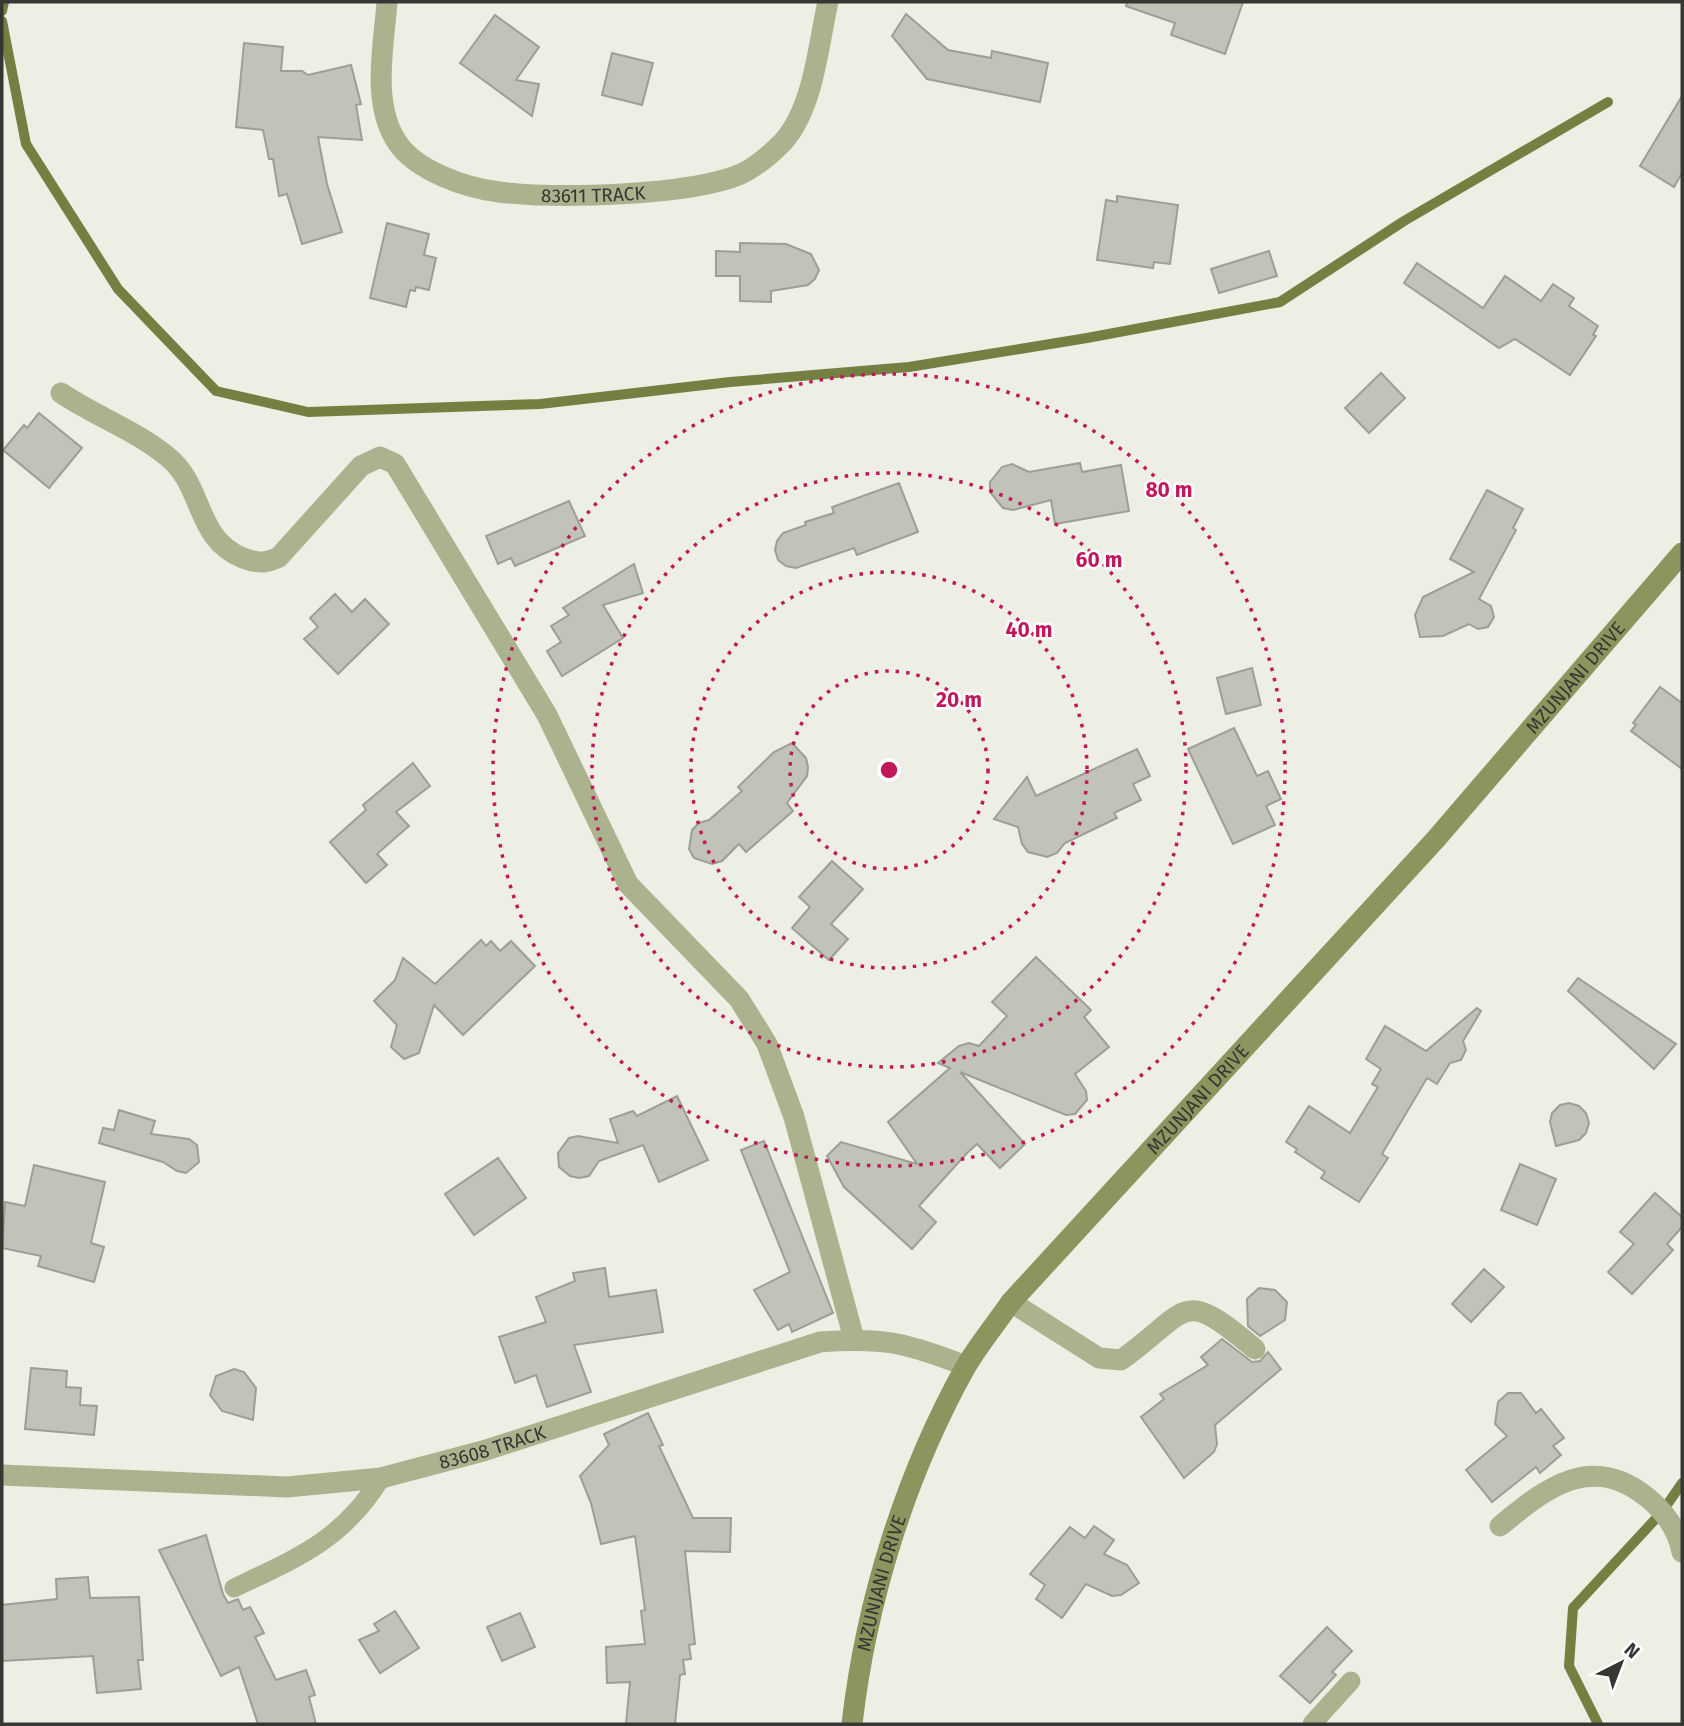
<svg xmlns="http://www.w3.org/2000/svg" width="1684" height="1726" font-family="'Fira Sans',sans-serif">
	<rect width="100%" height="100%" fill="#edefe5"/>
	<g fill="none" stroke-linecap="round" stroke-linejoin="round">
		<g stroke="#748041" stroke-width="10">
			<path d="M2,11L4,2"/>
			<path d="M2,21L26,144L118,289L216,391L308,412L540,404L730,382L909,367L1087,338L1280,302L1404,221L1608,102"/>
			<path d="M1598,1724L1569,1666L1573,1608L1662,1512L1682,1483"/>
		</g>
	</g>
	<g fill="#c1c3b9" stroke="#9c9f95" stroke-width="2">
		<path d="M1127,2H1243L1225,54L1171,35L1175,23L1126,6Z"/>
		<path d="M906,14L948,50L991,58L992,51L1048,63L1040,102L927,79L892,36Z"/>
		<path d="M495,15L539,47L516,80L539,84L532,116L460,63Z"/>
		<path d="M244,43L283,47L281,71H302L308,75L351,65L361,104L356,105L362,140L318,137L327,184L342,232L302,244L287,194L279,196L273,159H269L263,130L236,127Z"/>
		<path d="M612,53L653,63L642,105L602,95Z"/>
		<path d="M1682,96V173L1674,187L1640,166Z"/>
		<path d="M1117,196L1178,205L1170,264L1154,262L1153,268L1097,260L1106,200L1117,202Z"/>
		<path d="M387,223L429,234L424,255L436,258L429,290L416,287L415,291L410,290L406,307L370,298Z"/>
		<path d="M740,243L786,244L811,254L819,270L815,279L808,285L771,291V302L740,301V276H716V251L740,252Z"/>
		<path d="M1269,251L1277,276L1219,293L1211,269Z"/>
		<path d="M1417,263L1483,308L1505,276L1541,301L1553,284L1574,298L1569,306L1598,326L1593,335L1596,336L1570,375L1515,339L1499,348L1404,283Z"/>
		<path d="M1381,373L1405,398L1369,433L1345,408Z"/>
		<path d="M39,413L82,448L49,488L3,450L24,425L27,428Z"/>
		<path d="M1080,463L1082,472L1121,465L1129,511L1055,524L1051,500L1013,510L1003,508L990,492V482L1002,467L1012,464L1029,472Z"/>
		<path d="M899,483L918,532L857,555L854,548L796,568L786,566L778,560L775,550L777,541L783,533L806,525L805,522L834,513L832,507Z"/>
		<path d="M1487,490L1523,509L1513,528L1516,530L1479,599L1491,606L1494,617L1488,627L1478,629L1469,624L1443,636L1420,637L1415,615L1423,597L1474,572L1450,559Z"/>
		<path d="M569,501L585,536L515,566L511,558L498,564L486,536Z"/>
		<path d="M634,564L643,593L603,605L623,638L562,676L547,651L561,642L551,626L569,615L563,608Z"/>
		<path d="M335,594L352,612L365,599L389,624L338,674L304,639L318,627L310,618Z"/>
		<path d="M1252,668L1261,705L1226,714L1217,678Z"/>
		<path d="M1660,687L1682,703V769L1631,731L1636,725L1633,723Z"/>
		<path d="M1234,728L1257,776L1268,771L1281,799L1266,806L1275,825L1233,844L1188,749Z"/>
		<path d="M792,743L806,758L808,767L807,776L787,803L793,811L746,852L739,844L722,861L712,864L694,858L689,849L692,830L699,823L709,820L742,791L738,787L774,752Z"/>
		<path d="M1137,749L1150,776L1133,784L1141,800L1114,813L1117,818L1065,843L1057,853L1047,857L1028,852L1022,844L1018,827L994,819L1027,777L1036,796Z"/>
		<path d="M413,763L430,786L396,812L409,826L377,854L387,865L366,883L330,842L366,810L363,805Z"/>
		<path d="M832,861L863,889L831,924L848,939L829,960L792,928L810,907L799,897Z"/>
		<path d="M481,940L486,946L491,941L500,951L511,941L535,966L463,1035L434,1005L419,1053L404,1059L391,1047L397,1025L374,1001L395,980L403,958L435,984Z"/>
		<path d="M1036,957L1091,1010L1084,1017L1109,1047L1075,1074L1086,1091L1087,1100L1075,1114L1066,1115L960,1072L1025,1144L1000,1168L977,1144L967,1153L919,1206L936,1222L912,1249L844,1187L827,1156L841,1142L917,1164L888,1122L950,1068L938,1063L959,1046L969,1043L979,1046L1007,1016L992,1002Z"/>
		<path d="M1578,978L1676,1044L1654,1069L1568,991Z"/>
		<path d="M1477,1008L1481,1011L1463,1041L1466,1050L1461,1060L1450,1063L1437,1084L1427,1078L1382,1154L1388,1158L1359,1202L1321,1178L1325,1172L1295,1152L1297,1149L1286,1142L1309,1106L1350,1133L1378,1087L1372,1084L1381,1069L1366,1059L1385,1026L1426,1051Z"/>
		<path d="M677,1096L708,1160L659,1182L643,1145L599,1161L589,1176L579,1178L570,1176L559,1167L558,1153L569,1138L578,1136L618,1143L610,1119L633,1111L637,1116Z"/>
		<path d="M1569,1103L1579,1106L1586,1113L1589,1123L1586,1133L1579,1140L1556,1146L1550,1122L1552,1113L1560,1105Z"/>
		<path d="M119,1110L155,1121L151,1134L189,1139L197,1145L199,1162L186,1173L177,1171L163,1162L99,1143L103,1128L114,1130Z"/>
		<path d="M764,1141L833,1313L792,1332L789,1324L778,1330L754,1290L790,1272L741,1150Z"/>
		<path d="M498,1158L526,1198L474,1235L445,1194Z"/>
		<path d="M1520,1164L1556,1179L1537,1225L1501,1210Z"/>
		<path d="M34,1165L105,1182L91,1243L104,1247L94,1282L38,1266L41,1256L2,1248L5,1202L25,1206Z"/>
		<path d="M1655,1193L1682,1217V1227L1667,1244L1673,1250L1632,1294L1608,1272L1634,1244L1620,1232Z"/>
		<path d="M605,1268L609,1297L656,1290L663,1332L574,1345L591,1392L547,1407L536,1375L515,1383L499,1337L546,1322L536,1297L575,1281L573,1273Z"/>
		<path d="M1484,1269L1504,1287L1471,1322L1452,1304Z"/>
		<path d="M1259,1288L1275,1290L1287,1302L1285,1320L1260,1336L1248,1326L1247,1299Z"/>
		<path d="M1222,1339L1252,1362L1260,1361L1268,1352L1281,1369L1215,1425L1217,1444L1214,1452L1184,1478L1141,1417L1164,1399L1160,1394L1208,1365L1201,1357Z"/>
		<path d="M31,1368L67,1371L66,1387L81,1388L80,1405L97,1406L94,1435L25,1429Z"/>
		<path d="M234,1369L244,1372L256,1388L253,1420L222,1411L210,1395L216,1376Z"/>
		<path d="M1508,1393H1521L1536,1413L1541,1409L1564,1438L1553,1446L1561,1455L1540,1473L1536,1467L1492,1502L1466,1470L1507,1436L1495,1424L1498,1402Z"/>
		<path d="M648,1413L663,1445L659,1446L693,1518H731L730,1552L685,1551L695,1644L689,1645L691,1659L683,1660L685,1674L680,1675L675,1724H626L630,1682L607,1683L606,1647L645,1644L641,1611L645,1610L635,1536L601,1544L591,1503L580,1476L609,1445L604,1434Z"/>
		<path d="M1094,1526L1114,1540L1104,1554L1127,1565L1139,1583L1121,1595L1112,1596L1086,1584L1062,1618L1036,1599L1045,1585L1030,1574L1070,1527L1085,1538Z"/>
		<path d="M206,1535L223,1594L228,1603L238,1599L243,1610L250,1607L264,1633L255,1637L276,1680L306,1670L315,1695L309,1697L316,1724H258L239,1667L221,1676L159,1550Z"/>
		<path d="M88,1577L90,1598L139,1597L143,1660H138L141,1689L97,1693L93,1656L2,1661V1605L57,1599L56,1579Z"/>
		<path d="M395,1611L419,1648L380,1673L359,1640L379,1631L374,1624Z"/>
		<path d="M520,1613L535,1647L502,1661L487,1627Z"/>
		<path d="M1327,1627L1352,1651L1332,1672L1336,1675L1310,1703L1280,1676Z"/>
	</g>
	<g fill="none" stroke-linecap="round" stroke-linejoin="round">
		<g stroke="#abb38e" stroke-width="19">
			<path d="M234,1588C297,1558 343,1540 381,1478"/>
			<path d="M1312,1724L1351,1681"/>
		</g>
		<g stroke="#abb38e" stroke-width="21">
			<path id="s1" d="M387,2C384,45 371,103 397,142C416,171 466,188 499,192C557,199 689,196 741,174C756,167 771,154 783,142C814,107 818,46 828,2"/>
			<path d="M61,393C95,416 137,431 168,457C204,486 195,539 243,558C257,563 265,564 279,557L361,466L380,457L395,464L547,715L628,884L739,999L767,1044L794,1117L854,1339"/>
			<path d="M1011,1302L1099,1358L1121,1360C1191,1310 1179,1285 1255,1349"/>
			<path id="s2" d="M2,1475L287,1487L381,1478L483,1451L820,1342C884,1337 907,1343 966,1366"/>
			<path d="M1500,1526C1547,1487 1592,1452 1648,1498C1666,1513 1678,1530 1682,1552"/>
		</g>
		<path stroke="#8a965e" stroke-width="21" id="s3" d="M852,1724C866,1602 905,1476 965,1368C978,1345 996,1324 1011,1302L1436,839L1682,553"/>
	</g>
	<g fill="none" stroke="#c2185b" stroke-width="3.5" stroke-dasharray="3.5 7">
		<circle cx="889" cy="770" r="99"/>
		<circle cx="889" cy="770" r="198"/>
		<circle cx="889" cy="770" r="297"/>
		<circle cx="889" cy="770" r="396"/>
	</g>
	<g text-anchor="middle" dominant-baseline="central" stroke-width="5" stroke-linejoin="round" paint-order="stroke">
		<g font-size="19" fill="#363733" stroke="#fff">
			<text stroke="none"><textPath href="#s1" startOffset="354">83611 TRACK</textPath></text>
			<text stroke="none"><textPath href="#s3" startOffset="1298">MZUNJANI DRIVE</textPath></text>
			<text stroke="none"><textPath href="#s3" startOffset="732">MZUNJANI DRIVE</textPath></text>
			<text stroke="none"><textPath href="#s2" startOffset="495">83608 TRACK</textPath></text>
			<text stroke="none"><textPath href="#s3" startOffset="144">MZUNJANI DRIVE</textPath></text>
		</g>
	</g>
	<circle cx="889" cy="770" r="10" fill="#c2185b" stroke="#fff" stroke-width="3.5"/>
	<g font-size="21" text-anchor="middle" font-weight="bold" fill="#c2185b" stroke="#fff" stroke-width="5" stroke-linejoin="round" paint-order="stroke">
		<text x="1169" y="497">80 m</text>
		<text x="1099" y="567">60 m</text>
		<text x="1029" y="637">40 m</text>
		<text x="959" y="707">20 m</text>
	</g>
	<rect width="1684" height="1726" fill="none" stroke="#363733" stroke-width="7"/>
	<g transform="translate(1621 1663) rotate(42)" stroke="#ffffff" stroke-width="5" paint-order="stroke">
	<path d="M0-5L12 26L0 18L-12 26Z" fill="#363733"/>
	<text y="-10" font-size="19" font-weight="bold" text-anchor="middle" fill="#363733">N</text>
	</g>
</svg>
